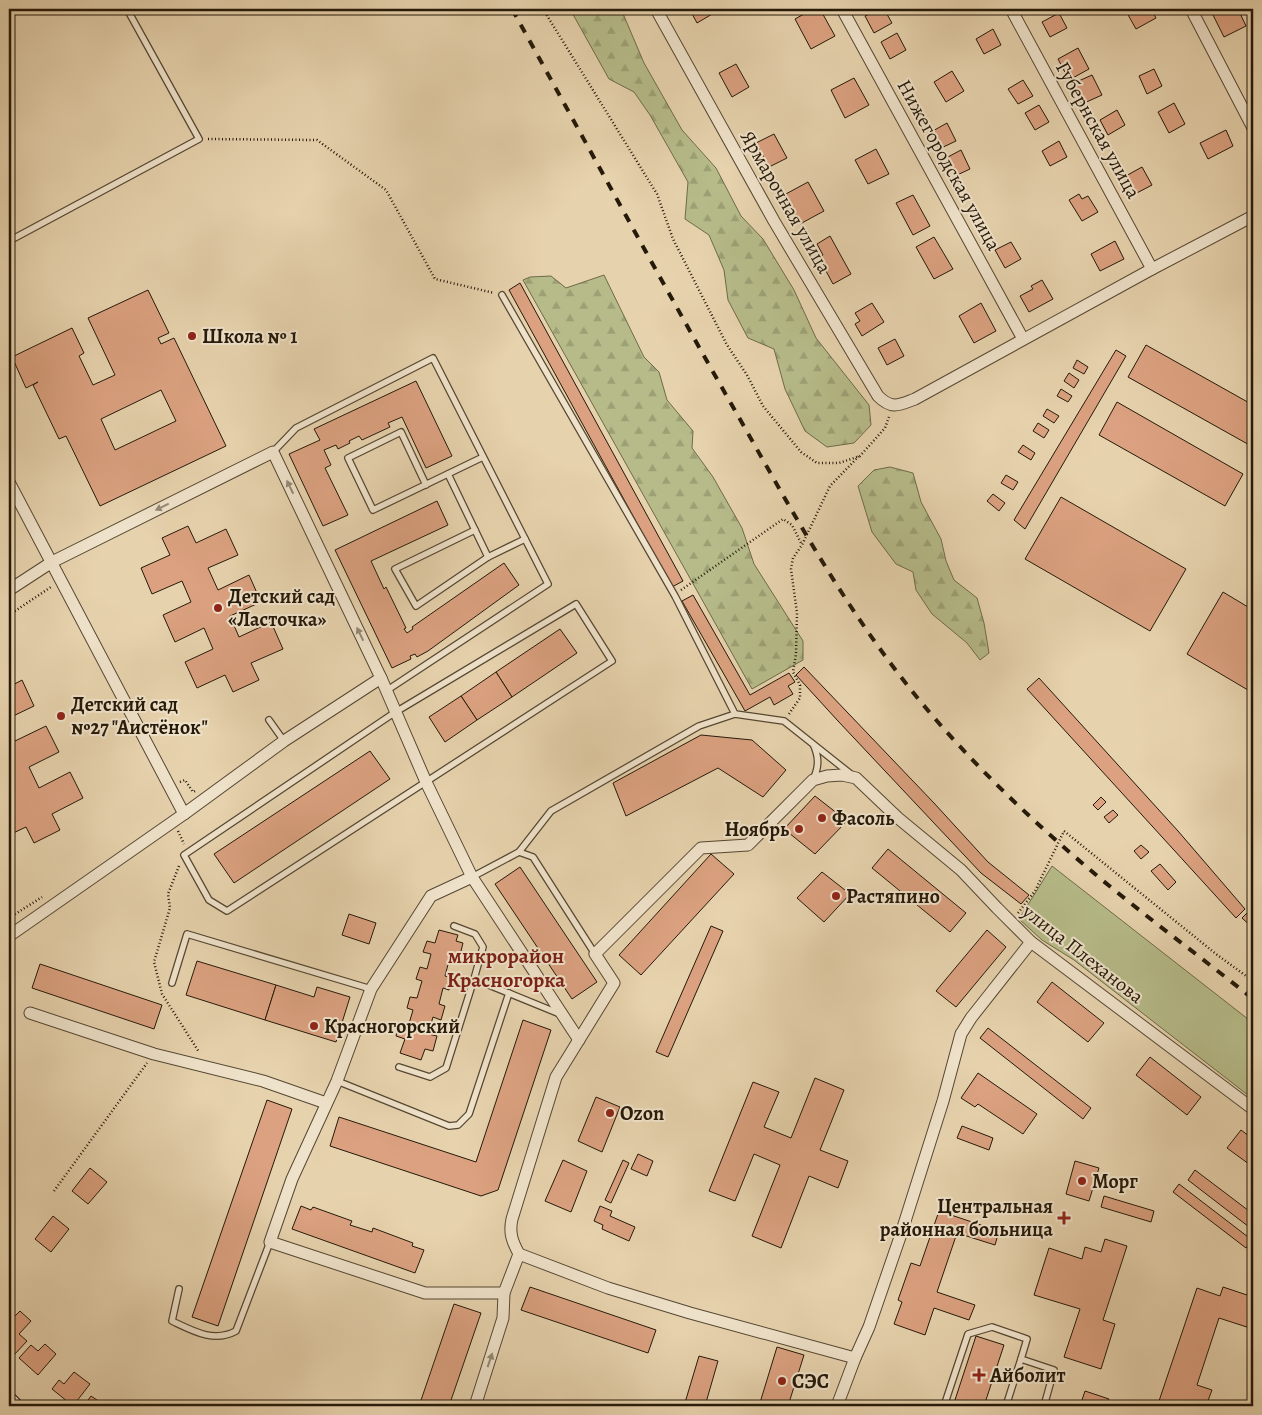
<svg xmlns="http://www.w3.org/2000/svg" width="1262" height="1415" font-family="Alegreya,serif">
	<defs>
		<pattern id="forest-firs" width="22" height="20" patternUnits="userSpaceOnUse" patternTransform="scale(1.25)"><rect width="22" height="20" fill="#b6bb89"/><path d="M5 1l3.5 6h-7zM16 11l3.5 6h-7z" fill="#9ca075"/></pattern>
	</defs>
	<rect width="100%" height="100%" fill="#e6d2ad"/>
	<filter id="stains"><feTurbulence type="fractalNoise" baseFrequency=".004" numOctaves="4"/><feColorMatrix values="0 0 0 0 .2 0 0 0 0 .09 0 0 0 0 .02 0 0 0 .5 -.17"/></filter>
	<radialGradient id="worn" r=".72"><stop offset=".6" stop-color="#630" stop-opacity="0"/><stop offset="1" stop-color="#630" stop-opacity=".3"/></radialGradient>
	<path fill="#b6bb89" stroke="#6e6a49" d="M1052,866L1253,1023V1099L1074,960L1042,940L1019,919Z"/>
	<g fill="url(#forest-firs)" stroke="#6e6a49">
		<path d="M570,9H621L644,63L682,130L716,168L741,216L763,239L794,290L816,338L869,405L871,425L854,443L827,447L805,431L785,389L774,349L748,338L728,300L724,270L709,235L685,219L688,182L650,115L634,92L609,79Z"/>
		<path d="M604,275L644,357L659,372L667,400L693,431L692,448L713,477L742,528L754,564L803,641V660L752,689L523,280L530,277L551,276L566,288Z"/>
		<path d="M890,467L913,473L921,502L941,539L946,561L954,580L977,598L984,623L989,653L980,660L967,643L932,614L916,590L913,572L896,564L872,532L858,486L874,470Z"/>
	</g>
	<g fill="#dba180" stroke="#251909" fill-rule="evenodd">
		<path d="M692,9H718L719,10L697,23L690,10Z"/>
		<path d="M813,9H820L835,36L811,49L795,19Z"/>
		<path d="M879,9H884L892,23L874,33L865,16Z"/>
		<path d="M1134,9H1151L1156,18L1136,29L1127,13Z"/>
		<path d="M1216,9H1238L1246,26L1224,37L1211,11Z"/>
		<path d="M1059,13L1067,28L1050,37L1042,22Z"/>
		<path d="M993,29L1001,45L984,54L976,39Z"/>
		<path d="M897,33L906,50L890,59L881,42Z"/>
		<path d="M1078,48L1089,69L1069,80L1058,59Z"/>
		<path d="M736,64L749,87L732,97L719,73Z"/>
		<path d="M1154,69L1162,86L1147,94L1139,76Z"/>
		<path d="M952,71L964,91L946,102L934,82Z"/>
		<path d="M1092,75L1102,95L1082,104L1072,84Z"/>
		<path d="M854,78L869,105L845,118L831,90Z"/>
		<path d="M1023,80L1033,96L1018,104L1008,89Z"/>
		<path d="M1174,103L1185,124L1169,133L1158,112Z"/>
		<path d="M1039,105L1049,122L1035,130L1025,113Z"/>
		<path d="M1117,110L1125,125L1108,135L1100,120Z"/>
		<path d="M947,123L956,141L939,149L931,132Z"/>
		<path d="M1226,130L1233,146L1208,159L1200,143Z"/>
		<path d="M774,134L787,158L769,167L756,143Z"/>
		<path d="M1059,141L1067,157L1050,166L1042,151Z"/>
		<path d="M876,149L889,174L868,184L855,160Z"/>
		<path d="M961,150L970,169L955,176L946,158Z"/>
		<path d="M1142,167L1152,185L1133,195L1124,177Z"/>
		<path d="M808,182L824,211L800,224L784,195Z"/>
		<path d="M1079,194L1082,199L1088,196L1098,212L1082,221L1069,200Z"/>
		<path d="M913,195L930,226L913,235L896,203Z"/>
		<path d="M830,236L851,274L833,284L819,258L823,255L817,244Z"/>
		<path d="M934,237L953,269L934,279L916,247Z"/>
		<path d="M1115,241L1124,259L1100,271L1091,254Z"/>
		<path d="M1011,242L1021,259L1005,268L995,250Z"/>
		<path d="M1042,280L1053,299L1029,312L1020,296L1033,289L1031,286Z"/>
		<path d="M520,283L683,581L672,587L509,290Z"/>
		<path d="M148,290L169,333L158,338L161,344L174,338L226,446L100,506L66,436L59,439L33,385L38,382L26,388L12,357L72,328L84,353L79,356L93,385L115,375L88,318ZM161,390L176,421L115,450L101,419Z"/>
		<path d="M872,303L884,322L862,336L855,324L860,321L855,313Z"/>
		<path d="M981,303L996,331L974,343L959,316Z"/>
		<path d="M895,339L904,356L887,365L878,348Z"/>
		<path d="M1146,345L1253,405V447L1128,377Z"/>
		<path d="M1116,350L1126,356L1025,529L1014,520Z"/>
		<path d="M1077,360L1088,367L1084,374L1073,368Z"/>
		<path d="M1069,373L1079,380L1074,388L1064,381Z"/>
		<path d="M416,381L452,456L426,468L402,417L388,423L390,427L362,440L359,436L349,441L350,443L338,449L336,445L324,450L331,465L325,468L348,515L323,526L289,454L320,440L314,429Z"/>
		<path d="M1061,389L1072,396L1068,402L1057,396Z"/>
		<path d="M1117,402L1243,474L1225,506L1099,435Z"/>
		<path d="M1047,409L1059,416L1054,423L1043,416Z"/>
		<path d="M1038,423L1049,430L1044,438L1033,431Z"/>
		<path d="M1023,445L1035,453L1031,460L1018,452Z"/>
		<path d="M1006,475L1018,482L1013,490L1001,483Z"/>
		<path d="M993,494L1005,503L999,511L987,501Z"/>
		<path d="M1061,497L1186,569L1150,631L1025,559Z"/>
		<path d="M437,501L448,525L371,561L384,589L386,587L406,628L404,629L407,633L413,629L412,627L504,563L519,585L428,651L417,657L415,654L410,656L411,659L392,668L335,550Z"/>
		<path d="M188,526L196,543L226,529L238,555L208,568L218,590L249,575L261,602L230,616L239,637L271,622L283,649L251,663L259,680L233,692L225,675L197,688L185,662L213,649L204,628L175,642L163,615L191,602L182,581L152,594L141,568L170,555L162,538Z"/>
		<path d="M1223,592L1253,610V693L1187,654Z"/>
		<path d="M693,595L750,695L789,673L795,682L788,686L793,694L774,705L770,697L745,711L682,601Z"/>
		<path d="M560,629L577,653L512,697L496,672Z"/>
		<path d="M804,667L934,803L988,862L1029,895L1021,904L981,873L838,721L796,675Z"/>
		<path d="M496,672L512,697L477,720L461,696Z"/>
		<path d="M1039,678L1178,831L1245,909L1236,918L1027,689Z"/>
		<path d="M22,680L34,706L9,718V687Z"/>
		<path d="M461,696L477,720L445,742L429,717Z"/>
		<path d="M46,726L59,752L29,767L39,788L70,772L83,798L52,814L60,830L34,843L26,827L9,835V803L13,800L9,792V728L15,741Z"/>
		<path d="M701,735L752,740L786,770L763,797L718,768L626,816L613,783Z"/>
		<path d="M370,751L390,779L234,883L214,854Z"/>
		<path d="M815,796L847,821L815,854L784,829Z"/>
		<path d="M1101,797L1106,802L1098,810L1093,805Z"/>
		<path d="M1113,810L1118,815L1109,823L1104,817Z"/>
		<path d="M1141,845L1149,852L1141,859L1134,851Z"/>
		<path d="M888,849L966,913L950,932L872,868Z"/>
		<path d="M711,854L734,874L641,975L619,955Z"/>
		<path d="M1160,864L1176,882L1168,890L1151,871Z"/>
		<path d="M520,867L597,982L572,999L495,884Z"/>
		<path d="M822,872L850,894L824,922L797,898Z"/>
		<path d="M1250,910L1253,913V928L1242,918Z"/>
		<path d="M349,914L376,923L369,944L342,935Z"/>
		<path d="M711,926L723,931L668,1057L656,1052Z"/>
		<path d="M439,930L458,935L456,941L463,943L460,955L451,953L445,976L452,978L449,990L443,988L439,1004L445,1006L441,1020L433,1017L428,1034L437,1036L433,1051L425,1049L421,1060L400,1053L405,1039L396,1036L399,1025L408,1027L413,1010L407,1008L410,997L417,998L422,981L416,979L420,967L427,969L431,954L423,952L427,941L435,943Z"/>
		<path d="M987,930L1006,947L956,1007L936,991Z"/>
		<path d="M197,961L276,985L265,1020L186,995Z"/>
		<path d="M40,964L162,1005L154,1029L32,988Z"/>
		<path d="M1052,982L1104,1023L1088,1042L1037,1002Z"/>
		<path d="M276,985L314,997L317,987L350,997L336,1042L265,1020Z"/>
		<path d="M523,1020L551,1030L498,1190L481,1196L330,1146L339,1117L476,1162Z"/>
		<path d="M988,1028L1091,1108L1083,1119L980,1038Z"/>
		<path d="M1150,1057L1201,1097L1187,1115L1136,1075Z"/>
		<path d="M978,1073L1037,1114L1023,1134L978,1104L975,1107L961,1098Z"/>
		<path d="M815,1078L844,1090L820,1150L848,1161L838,1188L809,1176L781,1248L752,1236L780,1165L754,1154L735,1201L709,1191L753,1082L779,1092L764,1127L791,1138Z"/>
		<path d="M596,1097L620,1107L602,1152L578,1141Z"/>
		<path d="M267,1100L292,1109L218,1326L192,1317Z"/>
		<path d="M962,1126L993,1138L989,1150L957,1138Z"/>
		<path d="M1241,1130L1253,1139V1167L1227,1148Z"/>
		<path d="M638,1154L653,1161L647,1176L631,1169Z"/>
		<path d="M563,1160L587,1171L571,1212L545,1201Z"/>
		<path d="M623,1160L629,1163L611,1203L605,1200Z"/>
		<path d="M1075,1161L1099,1168L1089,1201L1066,1194Z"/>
		<path d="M90,1168L107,1182L88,1204L72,1191Z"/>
		<path d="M1195,1170L1253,1214V1230L1188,1180Z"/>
		<path d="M1179,1184L1252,1240L1246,1248L1173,1192Z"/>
		<path d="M1104,1196L1154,1211L1151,1222L1101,1207Z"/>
		<path d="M301,1206L311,1210L313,1207L352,1221L350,1225L372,1232L373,1228L413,1243L412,1246L424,1250L415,1273L292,1229Z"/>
		<path d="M600,1206L612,1211L610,1216L635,1227L629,1241L602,1229L603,1225L594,1221Z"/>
		<path d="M939,1211L999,1231L995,1245L957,1233L937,1292L975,1305L969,1320L934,1308L925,1335L894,1324L902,1302L898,1300L911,1263L920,1266Z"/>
		<path d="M53,1216L69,1229L51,1252L35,1239Z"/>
		<path d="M1105,1239L1127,1246L1103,1320L1115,1324L1101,1369L1064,1357L1080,1309L1034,1295L1049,1248L1082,1259L1085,1247L1101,1252Z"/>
		<path d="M530,1287L656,1330L648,1353L521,1310Z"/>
		<path d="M1223,1287L1253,1297V1329L1219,1318L1197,1385L1212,1390L1206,1406H1173L1159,1401L1197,1288L1220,1296Z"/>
		<path d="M454,1304L481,1313L449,1406H419Z"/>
		<path d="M20,1311L31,1321L19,1334L27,1341L14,1355L9,1350V1322Z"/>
		<path d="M976,1336L1004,1345L984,1406H953Z"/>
		<path d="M45,1344L56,1354L38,1375L19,1358L31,1345L38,1351Z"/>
		<path d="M777,1347L804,1355L788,1406H759Z"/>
		<path d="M699,1356L718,1361L705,1406H684Z"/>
		<path d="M74,1372L90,1384L73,1406L52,1389L59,1380L64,1384Z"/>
		<path d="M1085,1391L1109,1399L1106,1406H1080Z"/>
		<path d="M91,1396L106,1406H84Z"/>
	</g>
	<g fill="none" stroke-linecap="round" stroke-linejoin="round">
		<g stroke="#554732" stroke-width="8">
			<g id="service">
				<path d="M9,241L199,139L127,9"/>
				<path d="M502,295L675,596L735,714L784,721L852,775"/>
				<path d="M273,452L296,428L433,358L548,584L386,691"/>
				<path d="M448,474L488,557L525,539"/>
				<path d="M426,485L401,432L348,458L373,510L483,457"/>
				<path d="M475,530L395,569L416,606L488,557"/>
				<path d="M576,604L612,661L227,911L209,900L184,855L394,713Z"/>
				<path d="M269,720L284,741"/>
				<path d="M813,780C819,767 819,758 814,746"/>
				<path d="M519,852L551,811L699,726L735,714"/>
				<path d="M472,877L519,852L533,857L595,954"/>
				<path d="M474,979L560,1014"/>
				<path d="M172,983L187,934L371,989"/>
				<path d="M399,1067L430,1077L446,1068L474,979L483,947L475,934L454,926"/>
				<path d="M337,1081L449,1126L458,1125L469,1114L509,993"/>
				<path d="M179,1289L172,1321C193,1331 214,1343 236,1331L270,1242"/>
				<path d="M944,1406L968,1334L992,1327L1027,1339L1021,1359L1054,1370L1044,1406"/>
				<path d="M1006,1406L1021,1359"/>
			</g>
		</g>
		<g stroke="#554732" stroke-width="13">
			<g id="minor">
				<path d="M656,9L774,221L878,396C892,410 899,405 915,399L1152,269L1253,216"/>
				<path d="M842,9L1023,339"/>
				<path d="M1011,9L1152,269"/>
				<path d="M1191,9L1253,128"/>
				<path d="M9,482L184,814L284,741L381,678"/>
				<path d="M9,590L52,562L273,452L381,678L426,782L472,877L579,1040"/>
				<path d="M472,877L431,896L371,989L337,1081L292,1179L270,1242L425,1293H504"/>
				<path d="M9,936L184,814"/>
				<path d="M30,1013L154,1054L263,1081L326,1103"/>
				<path d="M855,1358L690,1313L608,1288L519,1254C512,1241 509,1233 512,1219L556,1077L614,983L595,954L701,848L748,845L813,780L827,776L842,775L856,778L898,818L961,870L997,908L1031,942L1253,1109"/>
				<path d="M475,1406L503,1318L504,1293L519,1254"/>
				<path d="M837,1406L855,1358L869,1327L900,1237L943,1101L961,1034L971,1018L1031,942"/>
			</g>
		</g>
		<g stroke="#251909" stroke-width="17">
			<path id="secondary" d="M9,1400L15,1406"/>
		</g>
		<g stroke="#251909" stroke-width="2.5" stroke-dasharray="1 2.5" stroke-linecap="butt">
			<path d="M543,9L657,194L673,239L727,345L747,375L763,406L801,452L817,463H839L860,456L885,428L889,417"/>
			<path d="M208,139L317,140L386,190L435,279L494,293"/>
			<path d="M681,590L783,519L792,525L802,545"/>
			<path d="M9,615L51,587"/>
			<path d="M789,714L800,698V685L793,672L796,654L797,613L791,569L793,558L802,545L830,486L859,456"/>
			<path d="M180,782L185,780L193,792L195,791"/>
			<path d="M178,831L184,844"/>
			<path d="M179,866L168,894L170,908L154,962L162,994L199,1052"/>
			<path d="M1018,913L1035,891L1064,831L1216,954L1253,981"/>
			<path d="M9,918L42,897"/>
			<path d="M54,1191L147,1063"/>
		</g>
		<use href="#service" stroke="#efe2ca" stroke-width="5.5"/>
		<use href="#minor" stroke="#efe2ca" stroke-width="11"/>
		<use href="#secondary" stroke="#efe2ca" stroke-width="15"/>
		<path stroke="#251909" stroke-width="4" stroke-dasharray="9 9" stroke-linecap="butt" d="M512,9C588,146 663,285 741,421C801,527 856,628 937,721C985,776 1039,827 1095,874C1146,917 1201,957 1253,999"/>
	</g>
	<defs><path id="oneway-solid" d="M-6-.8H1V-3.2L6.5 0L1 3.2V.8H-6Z" transform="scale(1.25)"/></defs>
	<g fill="#948873">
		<use href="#oneway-solid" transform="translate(290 487) rotate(-116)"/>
		<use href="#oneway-solid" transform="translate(162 507) rotate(154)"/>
		<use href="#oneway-solid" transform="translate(360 634) rotate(-116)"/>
		<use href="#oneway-solid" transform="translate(490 1360) rotate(-71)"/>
	</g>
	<g fill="#8f2418" stroke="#efe2ca" stroke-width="2">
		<circle cx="192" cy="336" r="5"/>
		<circle cx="218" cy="608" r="5"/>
		<circle cx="61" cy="716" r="5"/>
		<circle cx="822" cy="818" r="5"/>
		<circle cx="799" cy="829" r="5"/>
		<circle cx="836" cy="896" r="5"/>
		<circle cx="314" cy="1026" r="5"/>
		<circle cx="610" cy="1113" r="5"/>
		<circle cx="1082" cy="1181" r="5"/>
		<path d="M1061.5 1210.5h5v5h5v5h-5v5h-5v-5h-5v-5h5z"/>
		<path d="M976.5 1367.5h5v5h5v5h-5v5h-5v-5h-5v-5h5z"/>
		<circle cx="782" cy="1381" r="5"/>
	</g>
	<g text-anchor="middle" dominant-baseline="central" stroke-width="4" stroke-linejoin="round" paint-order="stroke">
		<g font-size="20" fill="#251909" stroke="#efe2ca">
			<text transform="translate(1098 130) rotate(61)">Губернская улица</text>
			<text transform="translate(949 165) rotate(61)">Нижегородская улица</text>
			<text transform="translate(786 202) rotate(60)">Ярмарочная улица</text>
			<text transform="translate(1083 954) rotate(38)">улица Плеханова</text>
		</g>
		<g font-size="20" font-weight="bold" fill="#251909" stroke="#efe2ca" text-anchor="start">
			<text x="202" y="336">Школа № 1</text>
			<text x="228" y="596">Детский сад<tspan x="228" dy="23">«Ласточка»</tspan></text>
			<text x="71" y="704">Детский сад<tspan x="71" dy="23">№27 "Аистёнок"</tspan></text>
			<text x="832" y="818">Фасоль</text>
			<text x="789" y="829" text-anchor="end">Ноябрь</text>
			<text x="846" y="896">Растяпино</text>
			<text x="324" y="1026">Красногорский</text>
			<text x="620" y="1113">Ozon</text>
			<text x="1092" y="1181">Морг</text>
			<text x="1053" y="1206" text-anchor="end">Центральная<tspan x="1053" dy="23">районная больница</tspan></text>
			<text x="990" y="1375">Айболит</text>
			<text x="792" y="1381">СЭС</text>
		</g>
		<g font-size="21" font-weight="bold" fill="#7a1f14" stroke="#efe2ca">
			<text x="506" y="956">микрорайон<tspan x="506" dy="24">Красногорка</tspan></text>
		</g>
	</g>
	<rect width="1262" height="1415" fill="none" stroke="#e6d2ad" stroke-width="30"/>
	<rect x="10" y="10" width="1242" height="1395" fill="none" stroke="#251909" stroke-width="2.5"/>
	<rect x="15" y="15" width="1232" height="1385" fill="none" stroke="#251909"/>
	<rect width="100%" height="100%" filter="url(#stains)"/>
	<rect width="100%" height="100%" fill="url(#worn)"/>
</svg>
